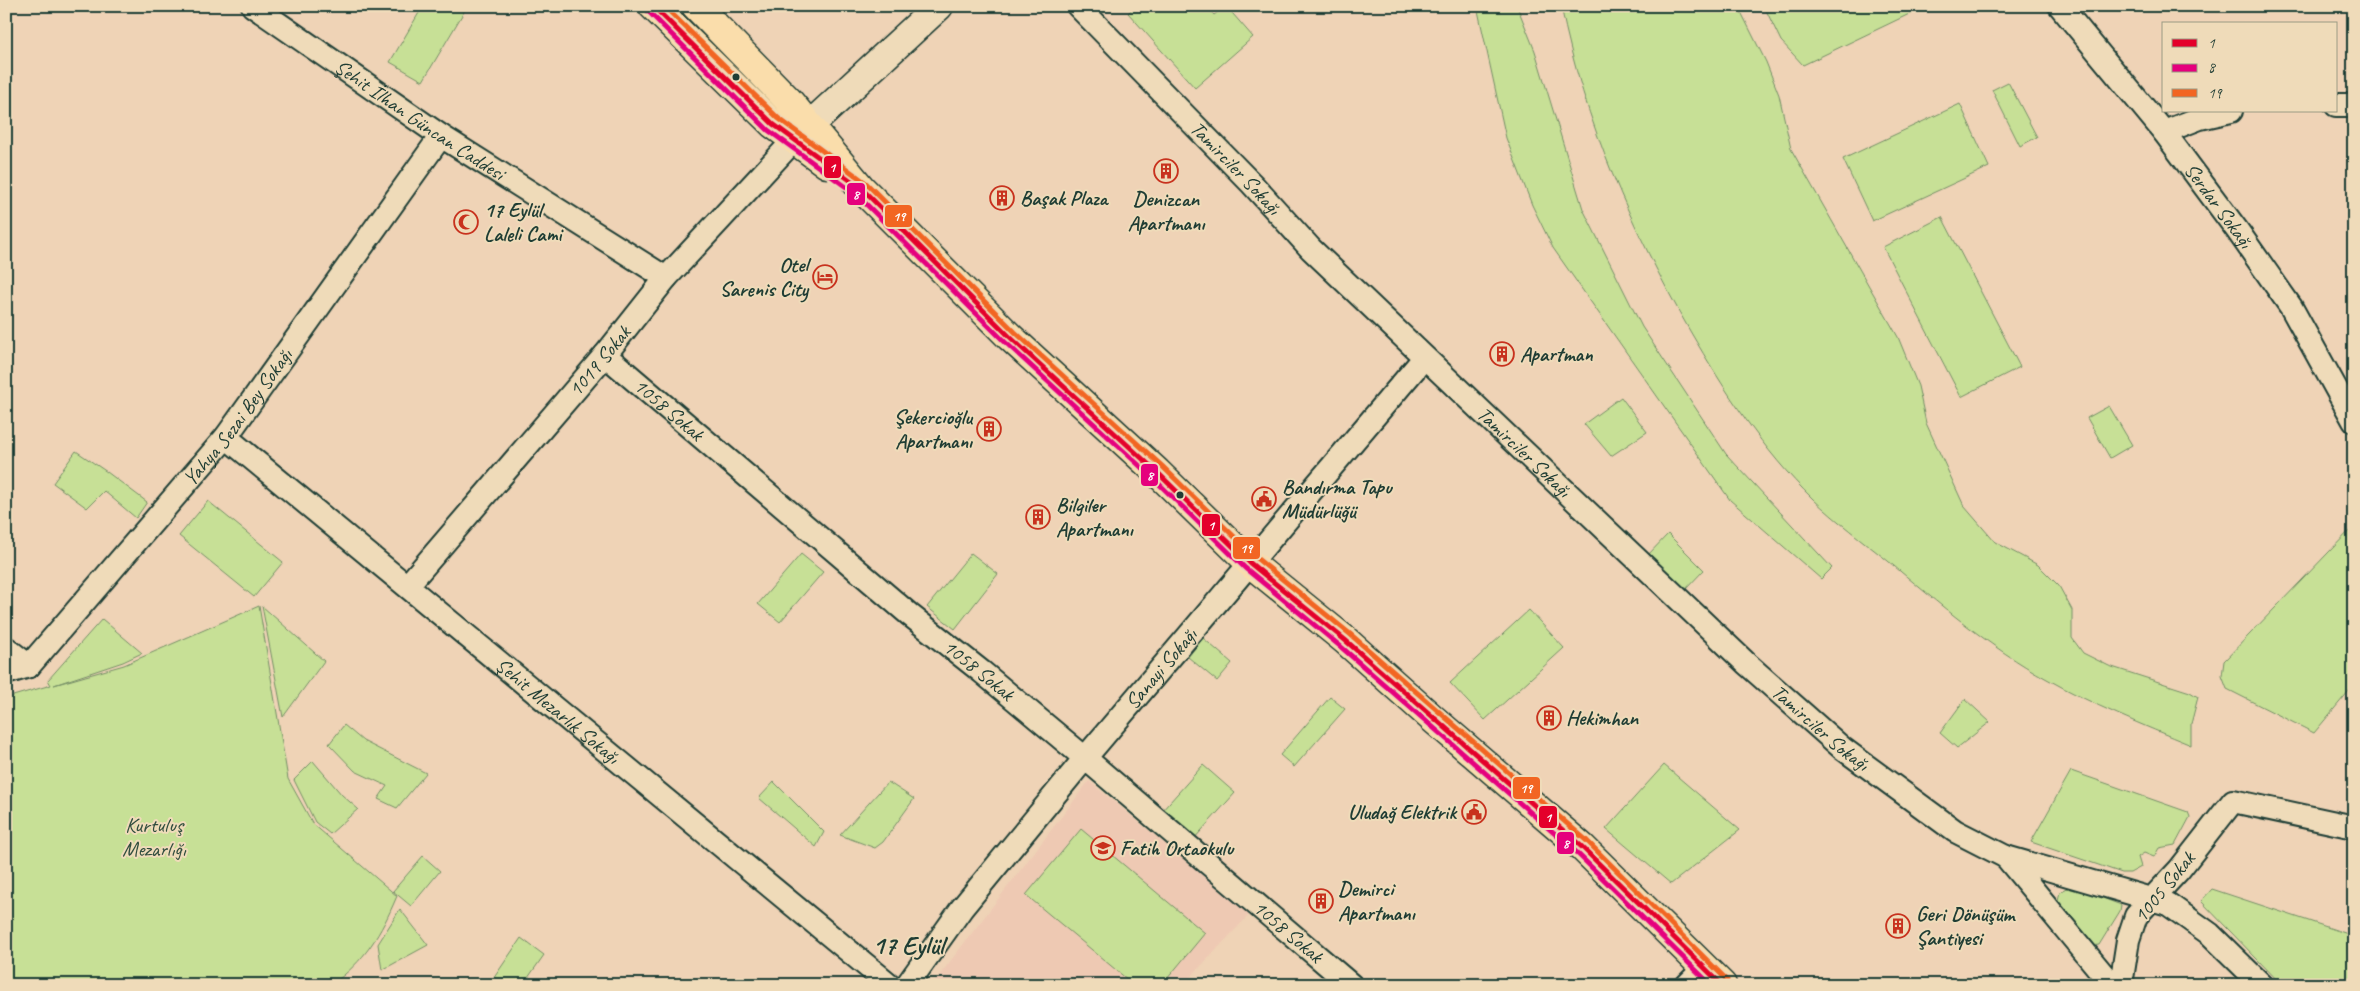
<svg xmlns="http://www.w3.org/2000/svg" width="2360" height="991" font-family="Caveat,sans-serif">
	<rect width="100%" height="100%" fill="#efd3b6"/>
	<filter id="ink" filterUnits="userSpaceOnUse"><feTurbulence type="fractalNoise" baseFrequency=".02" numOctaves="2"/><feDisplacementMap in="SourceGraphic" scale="10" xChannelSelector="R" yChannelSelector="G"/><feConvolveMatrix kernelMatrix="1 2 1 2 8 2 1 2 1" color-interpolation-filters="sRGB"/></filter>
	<g filter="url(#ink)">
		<path fill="#eec9b3" d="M1089,781L1250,914L1183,985H932Z"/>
		<g fill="#c7e096" stroke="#738e65">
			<path d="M423,6H459L465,10L423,81L390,62Z"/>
			<path d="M1135,6H1206L1214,15L1226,6L1253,37L1195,88L1128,13Z"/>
			<path d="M1477,6H1517L1535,51L1583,209L1642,327L1726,454L1832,568L1821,579L1730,500L1553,248L1532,205L1506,138Z"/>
			<path d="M1561,6H1738L1766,62L1779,95L1791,149L1898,337L1918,386L1926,423L1964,506L1995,542L2038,565L2059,586L2072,610V638L2083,653L2109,666L2190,692L2198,697L2191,724V745C2142,725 2093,705 2047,679C1990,648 1938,603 1888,561C1863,541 1836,521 1813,499C1763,451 1725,391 1690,331C1632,229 1584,122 1561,6Z"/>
			<path d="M1764,6H1926L1803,65L1781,41Z"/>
			<path d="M2008,82L2037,137L2020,146L1992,90Z"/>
			<path d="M1960,104L1989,167L1872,221L1843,159Z"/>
			<path d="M1942,217L2020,367L1961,397L1883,247Z"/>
			<path d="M1621,397L1647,432L1611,456L1584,424Z"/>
			<path d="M2109,406L2132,445L2110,458L2087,418Z"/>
			<path d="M76,451L107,472L147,502L136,518L104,491L87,508L53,483Z"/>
			<path d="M208,501L283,562L254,597L179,536Z"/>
			<path d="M2354,526V685L2314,733L2227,689L2222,676L2224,661Z"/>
			<path d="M1668,534L1704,570L1684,591L1646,557Z"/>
			<path d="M971,553L998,574L955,629L927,607Z"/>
			<path d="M801,554L823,572L780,622L758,604Z"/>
			<path d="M259,606L288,779L313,824L397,896C381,934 365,961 331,985H6V698L51,685L48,680L102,619L142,653L123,662L54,685L124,665Z"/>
			<path d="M262,606L324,661L283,717Z"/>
			<path d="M1529,610L1564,648L1485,720L1450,683Z"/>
			<path d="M1203,638L1232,663L1217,681L1188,657Z"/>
			<path d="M1330,697L1345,709L1294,767L1280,755Z"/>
			<path d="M1965,699L1990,722L1957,748L1940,733Z"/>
			<path d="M344,725L363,741L426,773L397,808L378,799L387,786L355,771L329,744Z"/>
			<path d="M313,761L342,795L358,809L330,834L315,822L294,780Z"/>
			<path d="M1203,765L1235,793L1193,840L1161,812Z"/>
			<path d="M1664,765L1740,830L1671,884L1606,829Z"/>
			<path d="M2071,771L2188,812L2190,817L2175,845L2159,848L2154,857L2144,853L2138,857L2141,867L2130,873H2122L2031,842Z"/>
			<path d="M774,782L824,832L816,847L759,798Z"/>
			<path d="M888,782L914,799L883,842L875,848L840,835Z"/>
			<path d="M1081,829L1205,933L1162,985H1134L1026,895Z"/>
			<path d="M423,856L440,871L411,906L393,891Z"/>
			<path d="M2071,886L2121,905L2120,911L2099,945L2091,946L2057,904L2060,892Z"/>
			<path d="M2212,889L2354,936V985H2282L2201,901Z"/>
			<path d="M400,909L428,945L382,970L378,944Z"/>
			<path d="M521,938L544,955L523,985H489Z"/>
		</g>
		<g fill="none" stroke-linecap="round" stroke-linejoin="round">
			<g stroke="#1f3d34" stroke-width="26">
				<g id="minor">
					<path id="s1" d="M253,6L441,136L666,278"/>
					<path id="s2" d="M1078,6L1252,184L1311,249L1747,664L1842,748L1955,831L2006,857L2168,904L2210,934L2262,985"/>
					<path id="s3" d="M2060,6L2164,132L2237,230L2291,307L2354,421"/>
					<path d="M2336,105H2354"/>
					<path d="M2164,132L2200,118L2231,111"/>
					<path id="s4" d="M605,355L910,615L982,672L1085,758L1351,985"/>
					<path id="s5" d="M226,437L890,985"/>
					<path id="s6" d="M407,586L605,355L666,278L795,139"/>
					<path d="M6,648L29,666"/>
					<path id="s7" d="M6,673L29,666L226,437L441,136"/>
					<path d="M2006,857L2112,985"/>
					<path id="s8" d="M907,985L962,908L1085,758L1424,358"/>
					<path d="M1687,985L1704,968"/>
					<path d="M2121,985L2128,940L2136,916L2179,870L2233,801L2354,827"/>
				</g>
			</g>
			<g stroke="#1f3d34" stroke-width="31">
				<path id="secondary" d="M795,139L939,6"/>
			</g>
			<g stroke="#1f3d34" stroke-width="31">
				<g id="primary">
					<path d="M653,6L773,124L827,164"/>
					<path d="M696,6L788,100L861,188L1010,337L1157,472L1250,563L1345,640L1432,718L1582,847L1722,985"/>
				</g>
			</g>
			<use href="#minor" stroke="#efdbb9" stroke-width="22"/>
			<use href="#secondary" stroke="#efdbb9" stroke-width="28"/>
			<use href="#primary" stroke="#faddab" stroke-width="28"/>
			<g stroke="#efdbb9" stroke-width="9">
				<path id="bus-1" d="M653,6L773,124L861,188L1010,337L1157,472L1250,563L1345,640L1582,847L1722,985"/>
			</g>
			<g stroke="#efdbb9" stroke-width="9">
				<path id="bus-2" d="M648,11L768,130L856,194L1005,342L1152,477L1245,568L1340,646L1577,853L1711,985"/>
			</g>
			<g stroke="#efdbb9" stroke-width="9">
				<path id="bus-3" d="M664,6L778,118L866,183L1015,332L1162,466L1255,557L1350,634L1587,841L1727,980"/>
			</g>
			<use href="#bus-1" stroke="#e4002b" stroke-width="5"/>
			<use href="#bus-2" stroke="#e5007d" stroke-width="5"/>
			<use href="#bus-3" stroke="#f26522" stroke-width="5"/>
		</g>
	</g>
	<defs>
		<g id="building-ring" transform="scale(1.25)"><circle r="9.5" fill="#efdbb9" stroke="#c8321e" stroke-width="1.5"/><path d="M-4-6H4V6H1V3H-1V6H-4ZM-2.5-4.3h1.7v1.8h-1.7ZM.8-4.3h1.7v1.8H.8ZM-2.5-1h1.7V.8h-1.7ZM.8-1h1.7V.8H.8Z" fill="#c8321e"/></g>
		<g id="mosque-ring" transform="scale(1.25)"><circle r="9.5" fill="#efdbb9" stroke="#c8321e" stroke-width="1.5"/><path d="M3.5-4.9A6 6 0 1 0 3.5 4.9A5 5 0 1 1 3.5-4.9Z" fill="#c8321e"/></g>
		<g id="hotel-ring" transform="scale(1.25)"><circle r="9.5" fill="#efdbb9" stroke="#c8321e" stroke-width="1.5"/><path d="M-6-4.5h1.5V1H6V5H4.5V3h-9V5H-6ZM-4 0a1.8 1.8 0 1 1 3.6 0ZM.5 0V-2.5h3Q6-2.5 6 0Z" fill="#c8321e"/></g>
		<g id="civic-ring" transform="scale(1.25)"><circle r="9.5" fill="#efdbb9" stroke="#c8321e" stroke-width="1.5"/><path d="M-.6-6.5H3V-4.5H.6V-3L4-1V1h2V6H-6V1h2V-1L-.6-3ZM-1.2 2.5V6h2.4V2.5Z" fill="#c8321e"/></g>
		<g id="school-ring" transform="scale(1.25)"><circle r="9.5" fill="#efdbb9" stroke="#c8321e" stroke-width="1.5"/><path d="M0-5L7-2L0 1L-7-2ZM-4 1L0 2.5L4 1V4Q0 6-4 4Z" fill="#c8321e"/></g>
	</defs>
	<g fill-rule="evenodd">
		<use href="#building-ring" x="1166" y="171"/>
		<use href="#building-ring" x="1002" y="198"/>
		<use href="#mosque-ring" x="466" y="222"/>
		<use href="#hotel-ring" x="825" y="277"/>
		<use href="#building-ring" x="1502" y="354"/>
		<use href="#building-ring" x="989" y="429"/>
		<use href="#civic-ring" x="1264" y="499"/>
		<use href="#building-ring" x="1038" y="517"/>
		<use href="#building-ring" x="1549" y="718"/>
		<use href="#civic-ring" x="1474" y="812"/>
		<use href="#school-ring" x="1103" y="848"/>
		<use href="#building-ring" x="1321" y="901"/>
		<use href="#building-ring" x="1898" y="926"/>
	</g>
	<g fill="#1f3d34" stroke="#efdbb9" stroke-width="2">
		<circle cx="736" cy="77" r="4.5"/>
		<circle cx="1180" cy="495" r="4.5"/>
	</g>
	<g text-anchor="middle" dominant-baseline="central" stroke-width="4" stroke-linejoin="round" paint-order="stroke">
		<g font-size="21" fill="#1f3d34" stroke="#efdbb9">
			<text stroke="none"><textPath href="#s1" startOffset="202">Şehit İlhan Güncan Caddesi</textPath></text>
			<text stroke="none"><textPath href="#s2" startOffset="226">Tamirciler Sokağı</textPath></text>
			<text stroke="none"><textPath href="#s3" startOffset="255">Serdar Sokağı</textPath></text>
			<text stroke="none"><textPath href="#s6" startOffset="296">1019 Sokak</textPath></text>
			<text stroke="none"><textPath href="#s4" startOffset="84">1058 Sokak</textPath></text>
			<text stroke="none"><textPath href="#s7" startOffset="349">Yahya Sezai Bey Sokağı</textPath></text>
			<text stroke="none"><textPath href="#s2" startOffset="631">Tamirciler Sokağı</textPath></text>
			<text stroke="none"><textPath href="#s8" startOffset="406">Sanayi Sokağı</textPath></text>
			<text stroke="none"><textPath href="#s4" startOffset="489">1058 Sokak</textPath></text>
			<text stroke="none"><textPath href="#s5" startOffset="430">Şehit Mezarlık Sokağı</textPath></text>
			<text stroke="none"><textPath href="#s2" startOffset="1036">Tamirciler Sokağı</textPath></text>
			<text transform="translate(2164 887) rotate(-51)">1005 Sokak</text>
			<text stroke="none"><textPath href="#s4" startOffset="894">1058 Sokak</textPath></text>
		</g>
		<g font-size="21" font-weight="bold" fill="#1f3d34" stroke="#efdbb9" text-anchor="start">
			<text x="1020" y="198">Başak Plaza</text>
			<text x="1166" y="199" text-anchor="middle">Denizcan<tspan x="1166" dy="24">Apartmanı</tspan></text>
			<text x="484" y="210">17 Eylül<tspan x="484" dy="24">Laleli Cami</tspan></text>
			<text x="808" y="265" text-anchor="end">Otel<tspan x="808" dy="24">Sarenis City</tspan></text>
			<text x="1520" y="354">Apartman</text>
			<text x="972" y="417" text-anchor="end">Şekercioğlu<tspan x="972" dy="24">Apartmanı</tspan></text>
			<text x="1282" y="487">Bandırma Tapu<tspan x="1282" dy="24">Müdürlüğü</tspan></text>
			<text x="1056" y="505">Bilgiler<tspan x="1056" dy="24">Apartmanı</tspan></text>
			<text x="1566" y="718">Hekimhan</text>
			<text x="1456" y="812" text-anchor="end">Uludağ Elektrik</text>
			<text x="1120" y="848">Fatih Ortaokulu</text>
			<text x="1338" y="889">Demirci<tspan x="1338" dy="24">Apartmanı</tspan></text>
			<text x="1916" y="914">Geri Dönüşüm<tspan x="1916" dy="24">Şantiyesi</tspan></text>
		</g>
		<g font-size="21" fill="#304d3e" stroke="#efdbb9">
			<text x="154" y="825">Kurtuluş<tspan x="154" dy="24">Mezarlığı</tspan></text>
		</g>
		<g font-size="26" font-weight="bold" fill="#1f3d34" stroke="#efdbb9">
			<text x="908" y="945">17 Eylül</text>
		</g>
	</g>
	<g stroke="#efdbb9" stroke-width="2">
		<rect x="823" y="155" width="19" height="24" rx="5" fill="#e4002b"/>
		<rect x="846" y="182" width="20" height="24" rx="5" fill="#e5007d"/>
		<rect x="884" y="204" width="29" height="24" rx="5" fill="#f26522"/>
		<rect x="1140" y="463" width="19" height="24" rx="5" fill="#e5007d"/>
		<rect x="1201" y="513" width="20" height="24" rx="5" fill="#e4002b"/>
		<rect x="1232" y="536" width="29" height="24" rx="5" fill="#f26522"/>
		<rect x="1512" y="776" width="29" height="24" rx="5" fill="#f26522"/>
		<rect x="1538" y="805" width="20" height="24" rx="5" fill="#e4002b"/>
		<rect x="1556" y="831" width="19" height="24" rx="5" fill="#e5007d"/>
	</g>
	<g font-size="14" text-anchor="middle" font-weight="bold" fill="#fff">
		<text x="832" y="172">1</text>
		<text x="856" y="199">8</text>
		<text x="899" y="221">19</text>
		<text x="1150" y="480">8</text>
		<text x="1211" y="530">1</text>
		<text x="1246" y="553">19</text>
		<text x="1526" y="793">19</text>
		<text x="1548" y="822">1</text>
		<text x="1566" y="848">8</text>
	</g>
	<rect width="2360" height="991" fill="none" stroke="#efdbb9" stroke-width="25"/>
	<rect x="12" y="12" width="2335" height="966" fill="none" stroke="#1f3d34" stroke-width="2" filter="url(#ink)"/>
	<rect x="2162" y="22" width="175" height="90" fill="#efdbb9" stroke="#9c9c84"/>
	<rect x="2172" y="39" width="25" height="8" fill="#e4002b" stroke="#9c9c84"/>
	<text x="2208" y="48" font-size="15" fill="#1f3d34">1</text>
	<rect x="2172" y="64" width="25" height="8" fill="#e5007d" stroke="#9c9c84"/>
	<text x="2208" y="72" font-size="15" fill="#1f3d34">8</text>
	<rect x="2172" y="89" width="25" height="8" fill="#f26522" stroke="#9c9c84"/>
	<text x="2208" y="98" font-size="15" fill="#1f3d34">19</text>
</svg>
